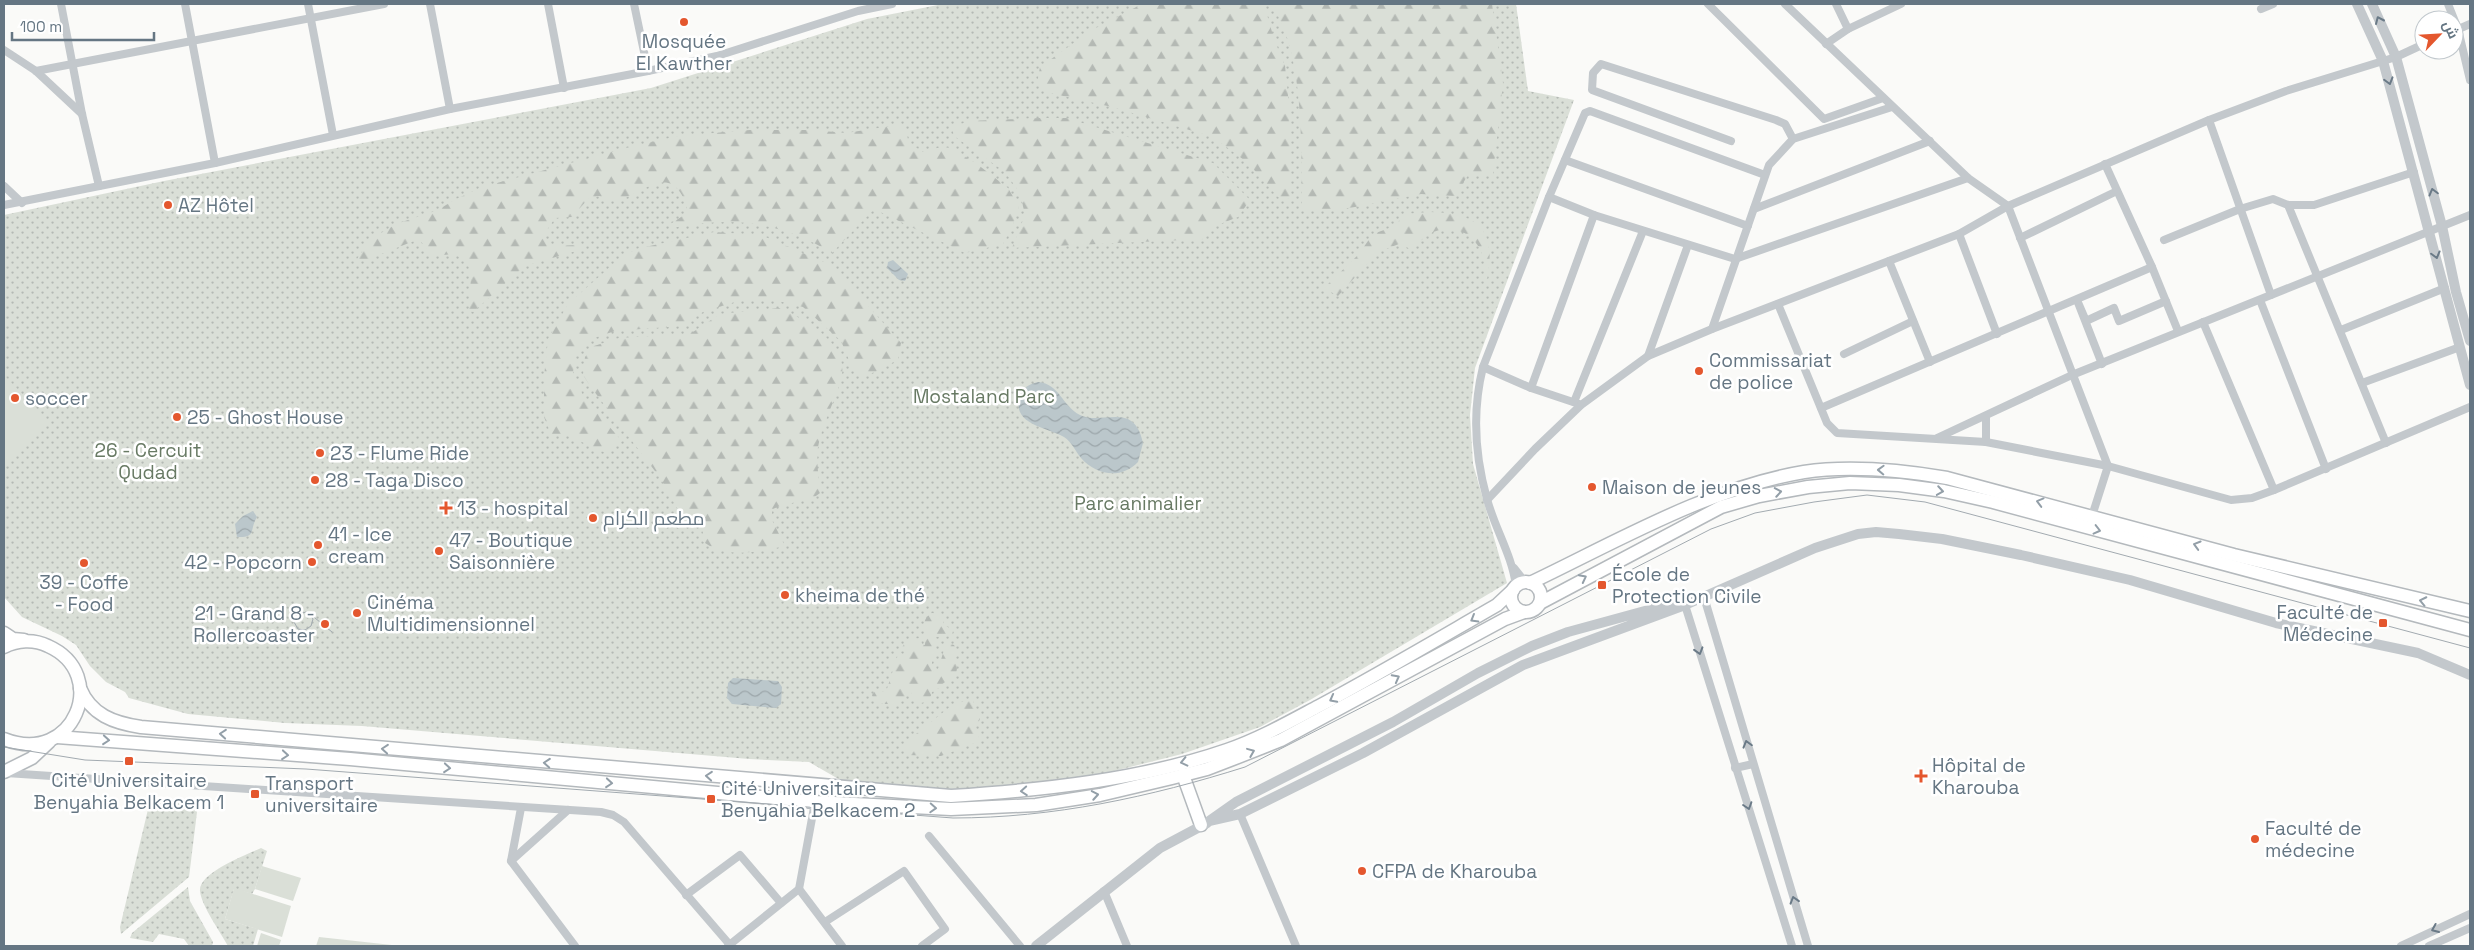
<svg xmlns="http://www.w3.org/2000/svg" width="2474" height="950" font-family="'Space Grotesk',Cairo,sans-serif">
	<defs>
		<pattern id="green-dots" width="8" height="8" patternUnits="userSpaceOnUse" patternTransform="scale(1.25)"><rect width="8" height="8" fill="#dadfd7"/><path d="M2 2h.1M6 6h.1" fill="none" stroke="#b4b9b4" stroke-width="1.8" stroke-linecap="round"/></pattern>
		<pattern id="forest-firs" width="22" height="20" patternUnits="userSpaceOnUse" patternTransform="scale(1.25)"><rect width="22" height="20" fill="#dadfd7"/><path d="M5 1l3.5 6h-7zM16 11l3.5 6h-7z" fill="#b4b9b4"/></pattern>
		<pattern id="water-waves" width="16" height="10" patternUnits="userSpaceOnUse" patternTransform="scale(1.25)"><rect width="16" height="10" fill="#bbc7cb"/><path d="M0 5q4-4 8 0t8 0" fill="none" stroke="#9ca6aa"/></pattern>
	</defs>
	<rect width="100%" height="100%" fill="#fafaf8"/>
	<g fill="url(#green-dots)">
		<path d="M943,4H1516L1528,91L1574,100L1475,368L1470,415L1473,464L1507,583L1310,700L1260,727L1182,754L1106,773L1016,787L952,790L842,781L809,762L749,759L362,726L285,723L188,714L129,698L125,692L106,682L90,666L76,645L62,636L22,617L4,597V215L164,181L651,88L867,19Z"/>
		<path d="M150,801L198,804L189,877L121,934L120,927Z"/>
		<path d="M261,848L267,851L255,889L252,894L234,889L225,919L258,929L253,946H228C221,933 201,905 200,891C198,873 246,855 261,848Z"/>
		<path d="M188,887L190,901L213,942L212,946H189L184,939L159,934L153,942L130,938L132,933Z"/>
	</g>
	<g fill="url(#forest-firs)">
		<path d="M1142,4H1264L1274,39L1285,66L1289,105L1291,198L1284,200L1278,197L1248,163L1213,137L1112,107L1050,93L1037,84L1040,67L1092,30Z"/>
		<path d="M1275,4H1492L1503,83L1493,174L1468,175L1455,196L1421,194L1355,207L1327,211L1306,210L1302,205C1301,152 1303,95 1289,44C1285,29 1278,20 1275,4Z"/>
		<path d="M1040,118H1066L1213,163L1250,200L1238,217L1210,228L1205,239L1012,248L1025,215L1020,193L1005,172L954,136L952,128L968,121Z"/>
		<path d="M904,124L909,143L923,152L941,147L951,148L977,164L1008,188L1019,207L1013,225L1003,244L965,253L874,209L832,253C780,221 731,216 672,228L669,225L687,213C687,204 685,200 680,192C663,166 633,201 613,201C609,201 603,198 599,196L588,199L572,217L555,218L543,236L550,246L580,245L583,249L525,266L473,312L469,310L471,275L467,261L454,254L432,256L419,239L366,260L357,259L371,239L396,224L438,210L454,200L482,187L626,148L678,136L750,130H811L846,133Z"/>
		<path d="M1429,212C1478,213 1497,229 1487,279L1484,278C1491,231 1439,210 1413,250L1399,244L1378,252L1338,296L1324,288L1358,255L1373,234L1395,226L1404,214Z"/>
		<path d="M714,232L761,235L826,263L847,282L901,343L898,359C884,368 872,377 855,374L841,341L803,307L774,300L738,301L703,312L681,326L615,331L591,339L577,351L573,372L584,398L622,441L608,453C586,448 576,433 551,434L544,417V377L548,339L568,304L618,260L636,249Z"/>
		<path d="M779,308C804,319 851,344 841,379C835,402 822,423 818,447C816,462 819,479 820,493C806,505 787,500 772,510V520L785,546C756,552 725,560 701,540L703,532L695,522L684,521L661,479L590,386L583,375L585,357L594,346L619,338L690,334L720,314Z"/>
		<path d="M932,613L942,615L944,625L953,630L952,636L934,637L937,652L932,662V670L936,673C940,667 942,653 947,643L954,645L958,653L955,660C960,671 955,680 943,683L939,688L932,692C930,701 926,703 918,703L910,691L899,704H883L873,698L872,695L876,690L886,692L893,670L888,663L897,658L898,652L903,654L905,653L902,648L906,640L920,638L922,644L925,645C926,633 919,620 932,613Z"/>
		<path d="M972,698L980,719L976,727L980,741L941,756L906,755V742L951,706Z"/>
	</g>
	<g fill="#dadfd7">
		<path d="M4,375L48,421L4,464Z"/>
		<path d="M262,866L301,878L293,901L255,889Z"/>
		<path d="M234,888L291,906L282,937L225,919Z"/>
		<path d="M261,933L281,940L279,946H257Z"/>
		<path d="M319,937L401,946H316Z"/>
	</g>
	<g fill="url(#water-waves)">
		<path d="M893,260L908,274L905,281L899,280L887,268L888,262Z"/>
		<path d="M1038,382C1060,384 1062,406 1080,415C1103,426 1134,400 1143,443L1138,462C1121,480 1096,475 1081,458C1075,451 1072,442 1064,437C1049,428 1013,425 1019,399C1021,389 1029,384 1038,382Z"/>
		<path d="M253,511L257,517C249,530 257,538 237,537L235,524L243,516Z"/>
		<path d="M733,678L778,681L782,687L781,704L776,708L732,704L727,698L728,683Z"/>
	</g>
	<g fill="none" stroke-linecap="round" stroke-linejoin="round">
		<g stroke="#b4b9bd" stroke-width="15">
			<g id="trunk">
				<circle cx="1526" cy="597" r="15"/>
				<path d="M1530,583C1618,541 1708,488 1804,472C1851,465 1900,470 1947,478L2234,555L2470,611"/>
				<path d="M1540,603L1721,507L1759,496L1808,487L1850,483L1899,485L1944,491L1993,502L2470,630"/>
				<path d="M4,633L13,639L24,640"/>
				<path d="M4,647C17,640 34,639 48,646C111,674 74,767 4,739"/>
				<path d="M80,688C91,715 114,723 141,727L951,796C1042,790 1140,780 1227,750C1259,739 1289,722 1319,706C1379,674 1438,639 1497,605L1513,590"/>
				<path d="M57,737L350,759L815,802L951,809L1036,805L1100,795L1172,778L1207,769L1233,759L1281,740L1505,619L1524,612"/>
				<path d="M4,772L32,758L49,742"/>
				<path d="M1183,775L1201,825"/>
			</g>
		</g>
		<g stroke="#c3c8cc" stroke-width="8">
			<path d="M61,4L82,114L99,186"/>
			<path d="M185,4L215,163"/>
			<path d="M308,4L333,135"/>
			<path d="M430,4L450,109"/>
			<path d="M548,4L564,88"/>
			<path d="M634,4L648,71"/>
			<path d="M1708,4L1824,119L1883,98"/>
			<path d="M1785,4L1968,178L2008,206L2108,466L2092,516"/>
			<path d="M1836,4L1848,29"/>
			<path d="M2448,4L2458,29L2470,80"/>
			<path d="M2261,9L2273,4"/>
			<path d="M2454,31L2470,24"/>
			<path d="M1826,44L1848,29L1901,4"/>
			<path d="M4,50L36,71L82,114"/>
			<path d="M36,71L384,4"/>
			<path d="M2209,120L2271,295"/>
			<path d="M1731,141L1592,90L1593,73L1601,64L1776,120L1785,124L1793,139"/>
			<path d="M1565,160L1748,226"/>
			<path d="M2105,164L2152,267L2178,331"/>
			<path d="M4,186L22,203"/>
			<path d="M1549,197L1594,215L1735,259L1968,178"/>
			<path d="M4,205L215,163L450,109L648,71L717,56L858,11L892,4"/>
			<path d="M2288,205L2386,443"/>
			<path d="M1754,209L1930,141"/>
			<path d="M1959,234L1997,334"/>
			<path d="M2020,238L2117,191"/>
			<path d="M2164,240L2240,209L2273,199L2288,205H2314L2414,172"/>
			<path d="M1889,261L1930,362"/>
			<path d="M2260,300L2326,469"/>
			<path d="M1778,304L1827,423L1837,433L1986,442L2108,466L2231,500L2252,498L2274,490L2470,407"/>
			<path d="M2203,322L2274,490"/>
			<path d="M1712,329L1769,165L1793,139L1892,107"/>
			<path d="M2341,330L2445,288"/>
			<path d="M1844,354L1913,321"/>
			<path d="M1648,356L1688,245"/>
			<path d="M2102,364L2077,300L2086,321L2114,308L2119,321L2166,301"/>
			<path d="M1483,367L1531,388L1579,404"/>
			<path d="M2362,383L2460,347"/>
			<path d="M1531,388L1594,215"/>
			<path d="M1574,402L1643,231"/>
			<path d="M1821,408L2152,267"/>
			<path d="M1937,438L2072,375L2470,215"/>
			<path d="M1986,442V416"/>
			<path d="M1487,500L1535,449L1581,405L1648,356L1712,329L1959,234L2008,206L2209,120L2286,91L2396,57L2424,44"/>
			<path d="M1514,568L1525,582"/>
			<path d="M1516,586C1512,555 1495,529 1487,499C1475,456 1472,411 1483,367L1549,197L1585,113L1590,111L1765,175"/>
			<path d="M1704,597L1808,946"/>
			<path d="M1685,605L1792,946"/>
			<path d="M1735,768L1753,764"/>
			<path d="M6,773L601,812L613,815L624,822L730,945"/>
			<path d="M521,808L511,861L575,946"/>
			<path d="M1240,814L1296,946"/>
			<path d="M929,836L1020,946"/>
			<path d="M511,861L568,810"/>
			<path d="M799,889L842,946"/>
			<path d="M1104,891L1127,946"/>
			<path d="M686,895L740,855L781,903"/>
			<path d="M825,922L904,871L945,929L922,946"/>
			<path d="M728,946L799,889L815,802"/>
			<path d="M2401,946L2470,914"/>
			<path d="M2429,946L2470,928"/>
		</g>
		<g stroke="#c3c8cc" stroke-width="10">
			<path d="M2357,4L2383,61L2470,385"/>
			<path d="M2372,4L2396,57L2442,226L2456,292L2470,341"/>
			<path d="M1685,605L1523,665L1363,753L1240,814L1209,821L1236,802L1393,722L1478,673L1532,646L1568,632L1663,606Z"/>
			<path d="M1685,605L1815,548L1858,534L1876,532L1899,534L1942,539L2021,555L2130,580L2276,623L2418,653L2470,675"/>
			<path d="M1036,946L1160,848L1207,823"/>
		</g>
		<use href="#trunk" stroke="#fff" stroke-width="12"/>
		<g stroke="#a2aab0" stroke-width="1">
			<path d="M309,613L313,619L311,626L305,630L298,629L294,622L296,615L306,612L309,613L332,632"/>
			<path d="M4,747L85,760L306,769L953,818C1053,818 1150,797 1245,767L1711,529L1755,513L1814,502L1867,495L1925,502L2470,648"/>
		</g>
	</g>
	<defs><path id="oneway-chevron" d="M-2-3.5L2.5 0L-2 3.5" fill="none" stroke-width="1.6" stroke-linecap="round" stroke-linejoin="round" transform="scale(1.25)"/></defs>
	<g stroke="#6a7a87">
		<use href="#oneway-chevron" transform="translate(2379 20) rotate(-114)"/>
		<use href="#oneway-chevron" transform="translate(2389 81) rotate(74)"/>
		<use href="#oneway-chevron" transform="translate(2433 192) rotate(-105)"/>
		<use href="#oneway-chevron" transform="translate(2436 255) rotate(75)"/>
		<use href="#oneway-chevron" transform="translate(1699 651) rotate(73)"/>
		<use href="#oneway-chevron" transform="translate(1747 744) rotate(-106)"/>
		<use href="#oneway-chevron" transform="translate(1748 806) rotate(72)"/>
		<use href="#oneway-chevron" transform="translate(1794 900) rotate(-107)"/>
		<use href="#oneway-chevron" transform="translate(2435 929) rotate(157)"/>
	</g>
	<g stroke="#939fa8">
		<use href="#oneway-chevron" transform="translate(1881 470) rotate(-178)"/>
		<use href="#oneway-chevron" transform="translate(1940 491) rotate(9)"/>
		<use href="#oneway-chevron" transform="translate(1778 492) rotate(-10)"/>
		<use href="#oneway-chevron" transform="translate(2040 502) rotate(-165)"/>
		<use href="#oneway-chevron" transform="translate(2097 530) rotate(14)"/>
		<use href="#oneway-chevron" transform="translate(2197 545) rotate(-164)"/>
		<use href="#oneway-chevron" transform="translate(1583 578) rotate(-27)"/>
		<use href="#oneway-chevron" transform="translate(2423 601) rotate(-168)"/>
		<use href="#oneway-chevron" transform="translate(1474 619) rotate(150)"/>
		<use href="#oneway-chevron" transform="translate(1396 678) rotate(-28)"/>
		<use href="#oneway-chevron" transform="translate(1333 699) rotate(152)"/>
		<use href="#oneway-chevron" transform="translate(223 734) rotate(-175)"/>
		<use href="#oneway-chevron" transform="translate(106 740) rotate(5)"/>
		<use href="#oneway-chevron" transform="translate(385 749) rotate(-175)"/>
		<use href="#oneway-chevron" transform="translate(1251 752) rotate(-22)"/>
		<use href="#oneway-chevron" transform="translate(285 755) rotate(5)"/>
		<use href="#oneway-chevron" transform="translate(1184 762) rotate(167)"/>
		<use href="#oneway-chevron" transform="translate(547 763) rotate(-176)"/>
		<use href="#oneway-chevron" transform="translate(447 768) rotate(5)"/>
		<use href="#oneway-chevron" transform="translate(709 776) rotate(-175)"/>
		<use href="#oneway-chevron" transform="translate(609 783) rotate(5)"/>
		<use href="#oneway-chevron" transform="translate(1024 791) rotate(176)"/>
		<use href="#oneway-chevron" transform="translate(1095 795) rotate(-10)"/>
		<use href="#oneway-chevron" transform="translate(933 808) rotate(3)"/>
	</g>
	<g fill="#e4572e" stroke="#fff" stroke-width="2">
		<circle cx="684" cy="22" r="5"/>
		<circle cx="168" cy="205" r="5"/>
		<circle cx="1699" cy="371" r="5"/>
		<circle cx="15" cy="398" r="5"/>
		<circle cx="177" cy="417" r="5"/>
		<circle cx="320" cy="453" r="5"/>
		<circle cx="315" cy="480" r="5"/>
		<circle cx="1592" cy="487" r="5"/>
		<path d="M443.5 500.5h5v5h5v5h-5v5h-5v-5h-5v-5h5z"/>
		<circle cx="593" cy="518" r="5"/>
		<circle cx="318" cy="545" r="5"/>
		<circle cx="439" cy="551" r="5"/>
		<circle cx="312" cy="562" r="5"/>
		<circle cx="84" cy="563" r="5"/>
		<rect x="1597" y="580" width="10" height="10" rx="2.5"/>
		<circle cx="785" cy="595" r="5"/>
		<circle cx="357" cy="613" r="5"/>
		<rect x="2378" y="618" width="10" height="10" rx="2.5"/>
		<circle cx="325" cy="624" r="5"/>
		<rect x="124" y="756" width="10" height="10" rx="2.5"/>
		<path d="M1918.5 768.5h5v5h5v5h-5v5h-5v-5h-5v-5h5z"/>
		<rect x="250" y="789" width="10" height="10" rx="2.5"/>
		<rect x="706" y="794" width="10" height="10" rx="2.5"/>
		<circle cx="2255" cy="839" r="5"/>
		<circle cx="1362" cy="871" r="5"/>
	</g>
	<g text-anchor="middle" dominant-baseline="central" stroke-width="5" stroke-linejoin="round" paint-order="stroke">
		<g font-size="19" fill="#657683" stroke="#fff" text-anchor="start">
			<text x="684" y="41" text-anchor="middle">Mosquée<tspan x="684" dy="22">El Kawther</tspan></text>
			<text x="178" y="205">AZ Hôtel</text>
			<text x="1709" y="360">Commissariat<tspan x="1709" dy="22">de police</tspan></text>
			<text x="25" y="398">soccer</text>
			<text x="187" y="417">25 - Ghost House</text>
			<text x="330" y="453">23 - Flume Ride</text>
			<text x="325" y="480">28 - Taga Disco</text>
			<text x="1602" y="487">Maison de jeunes</text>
			<text x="457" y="508">13 - hospital</text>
			<text x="603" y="518">مطعم الكرام</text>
			<text x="328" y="534">41 - Ice<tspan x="328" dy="22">cream</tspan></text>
			<text x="449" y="540">47 - Boutique<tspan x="449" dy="22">Saisonnière</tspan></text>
			<text x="302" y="562" text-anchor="end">42 - Popcorn</text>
			<text x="1612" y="574">École de<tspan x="1612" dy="22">Protection Civile</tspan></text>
			<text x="84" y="582" text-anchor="middle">39 - Coffe<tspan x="84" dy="22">- Food</tspan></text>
			<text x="795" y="595">kheima de thé</text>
			<text x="367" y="602">Cinéma<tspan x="367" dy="22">Multidimensionnel</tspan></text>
			<text x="2373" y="612" text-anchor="end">Faculté de<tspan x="2373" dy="22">Médecine</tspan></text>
			<text x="315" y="613" text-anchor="end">21 - Grand 8 -<tspan x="315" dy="22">Rollercoaster</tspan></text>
			<text x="1932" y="765">Hôpital de<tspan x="1932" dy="22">Kharouba</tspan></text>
			<text x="129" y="780" text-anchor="middle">Cité Universitaire<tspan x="129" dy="22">Benyahia Belkacem 1</tspan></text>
			<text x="265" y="783">Transport<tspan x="265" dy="22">universitaire</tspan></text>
			<text x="721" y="788">Cité Universitaire<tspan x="721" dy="22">Benyahia Belkacem 2</tspan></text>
			<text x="2265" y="828">Faculté de<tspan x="2265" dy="22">médecine</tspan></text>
			<text x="1372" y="871">CFPA de Kharouba</text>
		</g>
		<g font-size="19" fill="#687a64" stroke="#fff">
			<text x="984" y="396">Mostaland Parc</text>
			<text x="148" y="450">26 - Cercuit<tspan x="148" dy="22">Qudad</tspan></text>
			<text x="1138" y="503">Parc animalier</text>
		</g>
	</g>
	<rect width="2474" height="950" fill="none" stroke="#657683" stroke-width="10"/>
	<g transform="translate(2439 35) rotate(65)"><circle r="24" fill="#ffffff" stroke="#c1c8cd"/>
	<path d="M0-4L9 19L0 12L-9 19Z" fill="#e4572e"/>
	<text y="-8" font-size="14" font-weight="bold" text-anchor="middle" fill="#657683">ش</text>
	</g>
	<path d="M12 32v8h142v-8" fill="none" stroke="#657683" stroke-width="2.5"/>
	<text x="20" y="32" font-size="15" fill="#657683" stroke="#ffffff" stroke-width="4" paint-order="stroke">100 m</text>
</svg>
